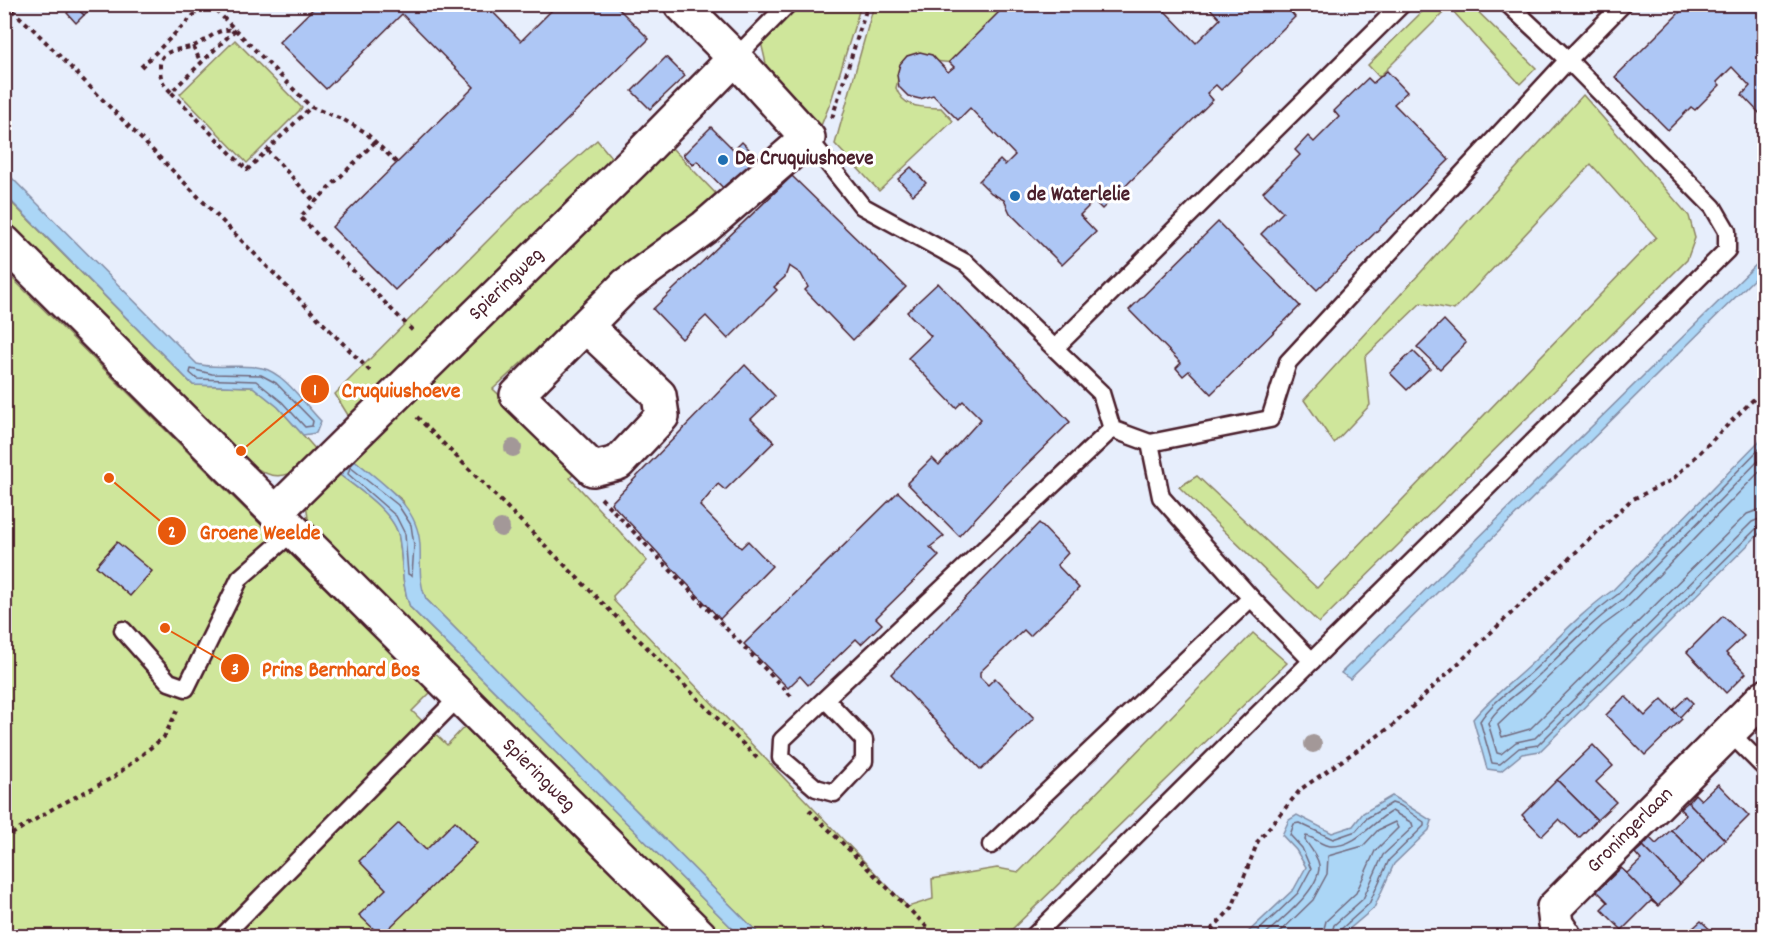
<svg xmlns="http://www.w3.org/2000/svg" width="1769" height="941" font-family="Dekko,sans-serif">
	<rect width="100%" height="100%" fill="#e7eefc"/>
	<filter id="ink" filterUnits="userSpaceOnUse"><feTurbulence type="fractalNoise" baseFrequency=".0167" numOctaves="2"/><feDisplacementMap in="SourceGraphic" scale="12" xChannelSelector="R" yChannelSelector="G"/><feConvolveMatrix kernelMatrix="1 2 1 2 8 2 1 2 1" color-interpolation-filters="sRGB"/></filter>
	<g filter="url(#ink)">
		<g fill="#cfe69b" stroke="#8c8263" stroke-width="1.5">
			<path d="M1470,4L1536,68L1520,84L1449,7L1379,77L1368,65L1429,5Z"/>
			<path d="M799,5H861L831,101L820,128L767,68L761,42Z"/>
			<path d="M874,5H1015L954,63L923,60L900,71L896,88C904,109 921,107 941,108L953,121L879,191L835,144Z"/>
			<path d="M235,40L302,108L247,163L180,94Z"/>
			<path d="M1583,95L1689,216L1695,238L1687,260L1319,623L1179,487L1197,476L1317,588L1656,237L1591,164L1454,310L1421,303L1365,357L1370,405L1334,443L1304,400Z"/>
			<path d="M597,140L615,162L351,420L335,394L523,205Z"/>
			<path d="M672,148L720,198L633,260L493,389L577,470L570,478L647,561L613,596L614,601L908,907L933,899L932,879L997,868L1019,872L1253,633L1287,663L1005,936H761L426,599L420,584L403,501L352,458Z"/>
			<path d="M4,195L193,385L253,387L278,407L318,452C306,465 291,479 271,475C253,470 241,454 228,442C149,372 78,293 5,218Z"/>
			<path d="M4,270L347,610L365,622L433,690L412,711L447,745L467,724L681,936H5Z"/>
			<path d="M336,472C355,487 396,513 399,538C403,562 401,584 410,607L740,936H715L309,527L306,502Z"/>
		</g>
		<g fill="#abd6f6" stroke="#848da5" stroke-width="1.5">
			<path d="M5,171L197,364C218,370 240,363 262,368C285,373 305,405 321,421L316,433L303,435L278,407L253,387L193,385L5,195Z"/>
			<path d="M1764,257V269L1350,679L1341,673Z"/>
			<path d="M1764,436V529L1540,751L1522,754L1501,771L1487,769L1473,719C1490,698 1511,683 1530,665C1557,639 1582,612 1613,590Z"/>
			<path d="M352,458C380,482 418,504 420,545C421,565 418,581 426,599L761,936H740L410,607C401,584 403,562 399,538C396,513 355,487 336,472Z"/>
			<path d="M1392,796L1432,821L1429,830L1394,864L1374,908L1341,936H1244L1294,889L1306,867L1296,850L1282,835L1289,820L1297,815L1332,833L1353,826L1363,813Z"/>
		</g>
		<g fill="none" stroke-linecap="round" stroke-linejoin="round">
			<g stroke="#71687c" stroke-width="1.5">
				<path d="M191,369L212,374L261,375L276,383L313,421L312,426L305,427L282,402L256,381L197,379L190,373Z"/>
				<path d="M1764,444L1617,595C1586,617 1561,644 1534,670C1516,687 1493,700 1480,721L1492,763L1500,764L1519,748L1538,745L1758,527L1764,525"/>
				<path d="M1764,455L1622,600C1591,623 1566,649 1539,675C1522,691 1500,703 1488,723L1497,753L1501,754L1516,742L1535,738L1752,522L1764,517"/>
				<path d="M350,467L398,505L411,525L414,545L412,576L408,574L405,534L396,516L348,474Z"/>
				<path d="M1764,467L1628,607L1602,626L1498,725L1502,737L1530,729L1747,514L1764,508"/>
				<path d="M1253,936L1298,893L1311,869L1302,848L1290,835L1294,824L1299,823L1333,839L1356,831L1367,818L1392,803L1401,806L1424,822V826L1389,860L1369,904L1340,930L1338,936"/>
				<path d="M1263,936C1279,922 1321,889 1319,865C1318,857 1310,847 1305,840L1306,836C1315,837 1322,847 1332,846C1357,846 1372,822 1392,811L1412,823L1413,827L1383,855L1363,899L1334,925L1331,936"/>
				<path d="M1276,936L1313,900L1327,874L1328,856L1363,846L1378,830L1395,822L1398,828L1375,851L1356,893L1326,921L1322,936"/>
			</g>
		</g>
		<g fill="#aec7f5" stroke="#4a1f2b" stroke-width="1.5">
			<path d="M76,4H88L91,8L84,15L74,6Z"/>
			<path d="M318,4H485L521,41L558,4H614L649,39L395,290L332,227L474,87L402,14L326,89L279,42Z"/>
			<path d="M1007,4H1158L1196,43L1220,19L1206,4H1296L1290,11L1295,17L1221,90L1216,85L1207,93L1213,100L1102,209L1094,201L1080,215L1096,232L1062,265L1010,213L1004,200L991,193L979,181L1000,160L1005,165L1015,155L970,108L958,120L933,95L920,99L908,96L899,87L897,75L900,64L907,56L920,52L932,55L948,72L954,67L949,62Z"/>
			<path d="M1688,4H1764V118L1742,95L1750,86L1732,67L1717,82L1720,85L1695,110L1691,107L1668,130L1615,77Z"/>
			<path d="M74,6L84,15L76,23L67,13Z"/>
			<path d="M666,57L685,76L650,109L632,91Z"/>
			<path d="M1387,71L1407,92L1394,104L1449,160L1317,290L1261,234L1283,212L1263,192L1300,155L1295,150L1308,136L1314,142L1339,117L1334,111L1368,78L1373,83Z"/>
			<path d="M711,127L734,150L742,142L759,159L729,194L697,161L693,165L683,155Z"/>
			<path d="M911,167L926,183L913,195L898,179Z"/>
			<path d="M792,176L906,287L853,340L805,290L808,287L801,274L789,266L785,277L774,287L777,290L728,339L706,316L682,339L653,309Z"/>
			<path d="M1218,222L1300,306L1211,394L1189,371L1183,376L1176,368L1181,363L1129,310Z"/>
			<path d="M938,283L1070,422L1006,485L959,536L907,483L932,458L939,465L981,419L963,401L956,408L908,358L931,336L907,312Z"/>
			<path d="M1444,320L1466,343L1440,369L1417,347Z"/>
			<path d="M1413,351L1430,368L1407,390L1390,373Z"/>
			<path d="M745,365L775,396L751,419L774,442L725,490L718,484L700,506L741,548L748,541L772,566L720,619L611,503Z"/>
			<path d="M898,492L944,536L930,547L939,556L876,618L882,624L861,644L856,639L808,685L800,676L788,688L744,644Z"/>
			<path d="M1039,523L1068,553L1057,565L1079,588L1030,636L1024,630L980,672V677L988,685L995,678L1034,718L981,770L891,674Z"/>
			<path d="M117,542L152,571L130,596L96,566Z"/>
			<path d="M1723,616L1744,636L1726,653L1746,673L1726,693L1687,652Z"/>
			<path d="M1625,696L1645,716L1662,699L1682,719L1645,755L1606,715Z"/>
			<path d="M1687,697L1693,703L1680,717L1673,710Z"/>
			<path d="M1593,745L1613,766L1596,782L1616,802L1597,820L1557,780Z"/>
			<path d="M1557,780L1597,820L1579,838L1559,819L1542,836L1522,815Z"/>
			<path d="M1718,784L1749,816L1725,840L1688,802L1695,794L1701,800Z"/>
			<path d="M1688,802L1725,840L1703,862L1671,830L1686,815L1680,809Z"/>
			<path d="M455,821L477,843L381,936L359,915L386,889L359,861L399,823L426,850Z"/>
			<path d="M1671,830L1703,862L1680,884L1643,846L1650,838L1656,844Z"/>
			<path d="M1643,846L1680,884L1658,906L1621,868L1627,873L1641,860L1635,853Z"/>
			<path d="M1621,868L1658,906L1651,901L1622,930L1601,909L1608,902L1597,891Z"/>
			<path d="M1701,921L1717,936H1684Z"/>
		</g>
		<g fill="none" stroke-linecap="round" stroke-linejoin="round">
			<g stroke="#4a1f2b" stroke-width="21">
				<g id="lane">
					<path d="M1508,4L1568,60L1623,4"/>
					<path d="M735,58L788,4"/>
					<path d="M808,138L862,206L966,263L1101,393L1112,429L1150,443L1161,497L1251,598L991,845"/>
					<path d="M1055,348L1402,4"/>
					<path d="M1251,598L1312,661"/>
					<path d="M123,630L169,682L186,688L240,578L295,530"/>
					<path d="M825,699L864,740V761L834,793L816,788L781,758L782,740L825,699L1112,429"/>
					<path d="M1729,732L1764,767"/>
					<path d="M223,936L460,696"/>
					<path d="M1034,936L1727,250V231L1713,207L1568,60L1288,362L1270,419L1150,443"/>
				</g>
			</g>
			<g stroke="#4a1f2b" stroke-width="38">
				<g id="street">
					<path d="M586,326L659,395L662,416L618,463L593,469L517,395L626,285L705,227L808,138L735,58L681,4"/>
					<path d="M277,511L635,160L735,58"/>
					<path d="M1564,936L1556,924L1554,908L1764,697"/>
				</g>
			</g>
			<g stroke="#4a1f2b" stroke-width="38">
				<path id="secondary" d="M4,242L700,936"/>
			</g>
			<g stroke="#4a1f2b" stroke-width="4" stroke-dasharray="4.5 4.5" stroke-linecap="butt">
				<path d="M5,4L33,29L373,374"/>
				<path d="M210,4L311,107L344,120L365,132L397,163"/>
				<path d="M216,11L223,4"/>
				<path d="M235,30L171,92L247,170L311,107"/>
				<path d="M193,46L201,63"/>
				<path d="M141,67L205,4"/>
				<path d="M171,92C163,84 160,79 160,67C159,47 183,51 196,45C212,38 216,28 234,30"/>
				<path d="M832,118L868,4"/>
				<path d="M375,142L300,217L415,333"/>
				<path d="M267,150L315,202"/>
				<path d="M417,417L759,760"/>
				<path d="M601,498L793,698"/>
				<path d="M809,810L936,936"/>
				<path d="M4,839L54,808L114,777L164,737L178,709"/>
				<path d="M1205,936L1232,908L1258,841L1301,789L1392,726L1631,500L1672,480L1764,389"/>
			</g>
			<use href="#lane" stroke="#fff" stroke-width="16"/>
			<use href="#street" stroke="#fff" stroke-width="33"/>
			<use href="#secondary" stroke="#fff" stroke-width="33"/>
		</g>
		<g fill="#a39898">
			<circle cx="513" cy="448" r="9"/>
			<circle cx="501" cy="528" r="9"/>
			<circle cx="1313" cy="744" r="9"/>
		</g>
	</g>
	<g fill="#1f6fb2" stroke="#fff" stroke-width="2">
		<circle cx="723" cy="160" r="6"/>
		<circle cx="1015" cy="196" r="6"/>
	</g>
	<g text-anchor="middle" dominant-baseline="central" stroke-width="6" stroke-linejoin="round" paint-order="stroke">
		<g font-size="21" font-weight="bold" fill="#4a1f2b" stroke="#fff" text-anchor="start">
			<text x="735" y="160">De Cruquiushoeve</text>
			<text x="1027" y="196">de Waterlelie</text>
		</g>
		<g font-size="21" fill="#4a1f2b" stroke="#fff">
			<text transform="translate(507 285) rotate(-44)">Spieringweg</text>
			<text transform="translate(538 776) rotate(45)">Spieringweg</text>
			<text transform="translate(1631 831) rotate(-45)">Groningerlaan</text>
		</g>
	</g>
	<path fill="none" stroke="#e8590c" stroke-width="2" d="M241 451L315 389M109 478L172 531M165 628L235 668"/>
	<g fill="#e8590c" stroke="#fff" stroke-width="2">
		<circle cx="241" cy="451" r="6"/>
		<circle cx="109" cy="478" r="6"/>
		<circle cx="165" cy="628" r="6"/>
		<circle cx="315" cy="389" r="15"/>
		<circle cx="172" cy="531" r="15"/>
		<circle cx="235" cy="668" r="15"/>
	</g>
	<g font-size="18" text-anchor="middle" font-weight="bold" fill="#fff">
		<text x="315" y="395">1</text>
		<text x="172" y="537">2</text>
		<text x="235" y="674">3</text>
	</g>
	<g font-size="22" text-anchor="middle" font-weight="bold" fill="#e8590c" stroke="#fff" stroke-width="6" stroke-linejoin="round" paint-order="stroke">
		<text x="401" y="397">Cruquiushoeve</text>
		<text x="260" y="539">Groene Weelde</text>
		<text x="341" y="676">Prins Bernhard Bos</text>
	</g>
	<rect width="1769" height="941" fill="none" stroke="#fff" stroke-width="24"/>
	<rect x="12" y="12" width="1745" height="917" fill="none" stroke="#4a1f2b" stroke-width="2" filter="url(#ink)"/>
</svg>
